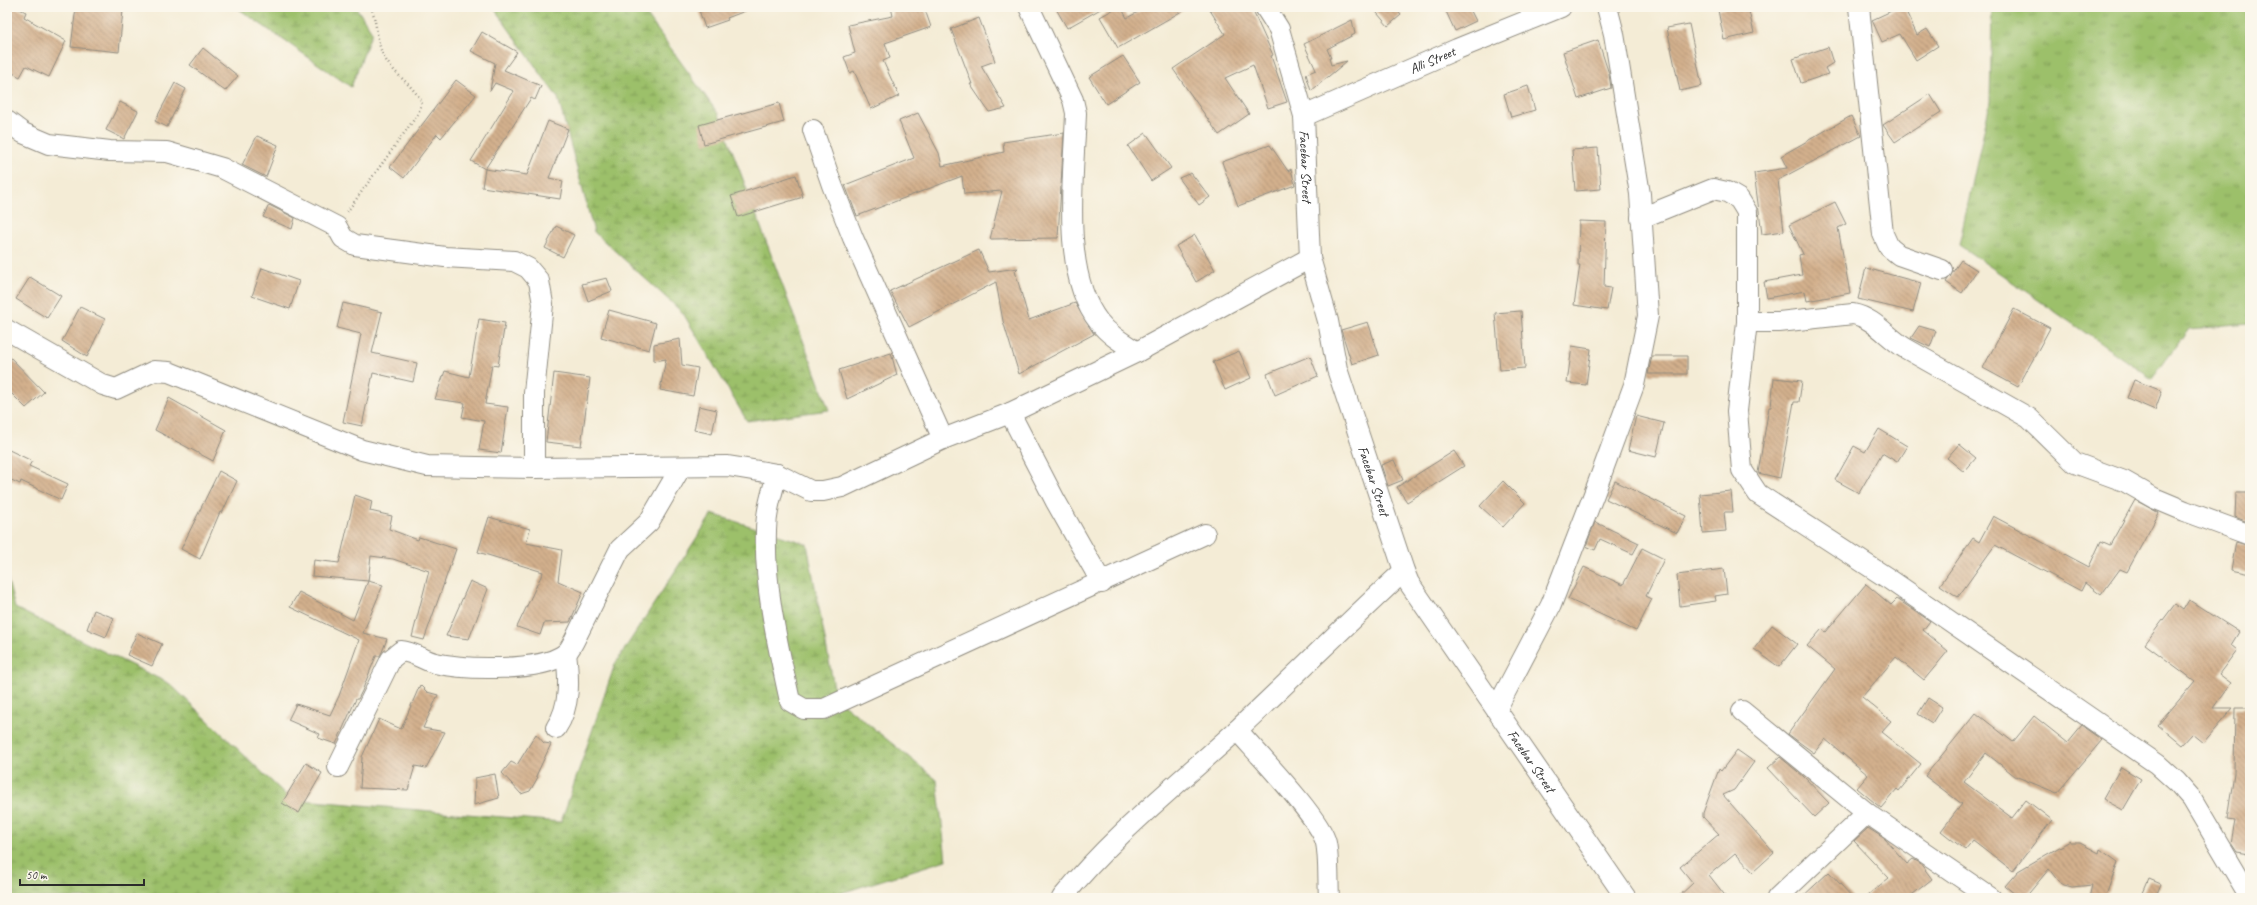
<svg xmlns="http://www.w3.org/2000/svg" width="2257" height="905" font-family="Caveat,sans-serif">
	<defs>
		<pattern id="grass-tufts" width="24" height="20" patternUnits="userSpaceOnUse"><rect width="24" height="20" fill="#9cc06a"/><path d="M3 7l-1-3M5 7V3M7 7l1-3M15 17l-1-3M17 17v-4M19 17l1-3" fill="none" stroke="#7f9c57"/></pattern>
		<pattern id="wetland-marsh" width="20" height="14" patternUnits="userSpaceOnUse"><rect width="20" height="14" fill="#9cc06a"/><path d="M1 5h8M5 5V1M11 12h8M15 12V8" fill="none" stroke="#7f9c57"/></pattern>
		<pattern id="building-back-hatch" width="6" height="6" patternUnits="userSpaceOnUse"><rect width="6" height="6" fill="#d3b08d"/><path d="M-1 5l2 2M0 0l6 6M5-1l2 2" fill="none" stroke="#ab8f73"/></pattern>
	</defs>
	<rect width="100%" height="100%" fill="#fbf7ec"/>
	<filter id="ink" filterUnits="userSpaceOnUse"><feTurbulence type="fractalNoise" baseFrequency=".025" numOctaves="2"/><feDisplacementMap in="SourceGraphic" scale="8" xChannelSelector="R" yChannelSelector="G"/><feConvolveMatrix kernelMatrix="1 2 1 2 8 2 1 2 1" color-interpolation-filters="sRGB"/></filter>
	<filter id="wash" filterUnits="userSpaceOnUse"><feTurbulence type="fractalNoise" baseFrequency=".012" numOctaves="4" result="noise"/><feDisplacementMap in="SourceGraphic" scale="16" xChannelSelector="R" yChannelSelector="G"/><feGaussianBlur stdDeviation="0.9" result="paint"/><feColorMatrix in="noise" values="0 0 0 0 0 0 0 0 0 0 0 0 0 0 0 0 0 1.4 0 .05"/><feComposite in="paint" operator="in"/></filter>
	<g filter="url(#wash)">
		<rect width="100%" height="100%" fill="#f4ecd6"/>
		<path fill="url(#grass-tufts)" stroke="#64764a" d="M1992,7H2250V324L2189,329L2152,379L1959,245L1990,102Z"/>
		<g fill="url(#wetland-marsh)" stroke="#64764a">
			<path d="M236,7H356L372,32L351,87Z"/>
			<path d="M493,7H641L719,115L829,410L747,421L683,313L594,232L558,98Z"/>
			<path d="M712,514L807,544L836,698L937,780L946,860L825,898H7V577L15,608L170,684L290,799L561,822L615,664Z"/>
		</g>
		<g id="blocks">
			<g fill="url(#building-back-hatch)">
				<path d="M7,7H15L26,12L24,17L66,41L49,77L26,66L20,77L7,70Z"/>
				<path d="M76,7L123,10L119,52L71,47Z"/>
				<path d="M698,7H752L753,8L727,18L728,20L705,28Z"/>
				<path d="M891,7H924L931,27L885,43L890,58L883,61L899,96L871,109L854,71L850,73L844,57L855,53L848,25L893,16Z"/>
				<path d="M1055,7H1104L1067,28Z"/>
				<path d="M1118,7H1121L1127,18L1147,7H1189L1118,48L1100,17Z"/>
				<path d="M1208,7H1251L1273,55L1271,56L1287,102L1268,108L1253,65L1225,78L1249,114L1219,135L1173,69L1225,34Z"/>
				<path d="M1372,7H1394L1401,15L1388,26Z"/>
				<path d="M1444,7H1469L1476,21L1455,31Z"/>
				<path d="M1729,7H1748L1754,33L1724,40L1718,10Z"/>
				<path d="M1900,7H1904L1917,35L1927,29L1938,46L1916,60L1900,34L1882,42L1872,20Z"/>
				<path d="M979,18L995,61L981,66L1006,108L989,112L970,84H972L951,29Z"/>
				<path d="M1352,20L1355,34L1327,49L1331,58H1329L1331,65L1347,61L1311,91L1306,74L1316,70L1304,44Z"/>
				<path d="M1689,24L1702,86L1680,91L1667,28Z"/>
				<path d="M482,32L517,52L504,70L541,86L535,100L531,98L485,169L471,161L514,91L495,83L490,91L495,63L471,51Z"/>
				<path d="M1598,40L1609,74L1611,88L1578,99L1563,52Z"/>
				<path d="M1828,47L1833,63L1825,68L1828,74L1801,83L1793,59Z"/>
				<path d="M203,48L238,76L225,91L190,65Z"/>
				<path d="M1123,56L1140,82L1106,104L1089,77Z"/>
				<path d="M456,80L476,95L441,138L437,134L404,178L390,167Z"/>
				<path d="M175,83L186,89L167,127L155,121Z"/>
				<path d="M1528,86L1535,110L1511,117L1504,94Z"/>
				<path d="M1930,94L1941,112L1895,142L1883,125Z"/>
				<path d="M120,102L138,111L124,139L106,130Z"/>
				<path d="M779,103L784,122L704,144L699,125Z"/>
				<path d="M918,113L939,153L942,166L1004,152L1003,142L1064,133L1058,238L990,239L1002,191L964,194L962,176L857,216L845,185L914,158L899,121Z"/>
				<path d="M1851,116L1861,136L1778,180L1784,231L1762,234L1754,173L1787,168L1781,156Z"/>
				<path d="M548,121L568,129L549,178L563,181L560,199L482,187L485,169L527,175Z"/>
				<path d="M1146,133L1171,168L1151,181L1128,146Z"/>
				<path d="M257,136L278,145L266,177L242,165Z"/>
				<path d="M1270,145L1288,171L1291,169L1295,185L1238,206L1222,162Z"/>
				<path d="M1598,148L1601,189L1575,191L1572,150Z"/>
				<path d="M1191,173L1210,197L1199,205L1179,178Z"/>
				<path d="M796,175L803,197L738,217L731,196Z"/>
				<path d="M1835,202L1846,224L1838,228L1850,293L1807,301L1805,291L1767,298L1764,282L1802,275L1799,255L1803,254L1789,225Z"/>
				<path d="M269,205L295,218L292,229L263,217Z"/>
				<path d="M1579,221L1606,222L1604,287L1611,288L1607,310L1574,305L1580,265H1578Z"/>
				<path d="M556,226L574,235L563,257L545,248Z"/>
				<path d="M1195,235L1215,270L1196,282L1176,246Z"/>
				<path d="M979,250L989,272L1018,268L1015,271L1029,320L1075,303L1094,334L1019,374L1003,321L996,282L909,327L890,291Z"/>
				<path d="M1961,260L1977,270L1962,293L1946,282Z"/>
				<path d="M262,268L299,281L290,309L252,296Z"/>
				<path d="M1866,268L1921,283L1913,312L1858,299Z"/>
				<path d="M30,277L61,296L47,318L16,299Z"/>
				<path d="M607,278L612,291L588,301L582,284Z"/>
				<path d="M343,303L382,312L372,353L417,363L413,382L373,373L362,426L343,422L361,334L337,328Z"/>
				<path d="M80,307L105,319L87,357L62,341Z"/>
				<path d="M2014,309L2050,328L2018,387L1983,368Z"/>
				<path d="M609,310L656,323L649,350L601,337Z"/>
				<path d="M1521,311L1525,368L1500,370L1495,313Z"/>
				<path d="M479,319L505,323L498,366L492,365L485,404L508,407L501,453L479,450L484,421L462,417L465,403L435,399L445,371L469,377Z"/>
				<path d="M1368,322L1379,355L1352,364L1341,330Z"/>
				<path d="M1919,326L1936,331L1930,347L1911,338Z"/>
				<path d="M680,339L682,365L698,368L693,396L660,390L666,359L654,361V344Z"/>
				<path d="M1572,346L1591,349L1586,385L1567,383Z"/>
				<path d="M1239,351L1251,378L1225,390L1213,362Z"/>
				<path d="M891,353L897,375L847,399L839,370Z"/>
				<path d="M7,354L44,392L26,408L7,389Z"/>
				<path d="M1310,356L1318,376L1275,395L1267,374Z"/>
				<path d="M1652,356H1687V374H1648Z"/>
				<path d="M554,373L590,378L581,446L546,442Z"/>
				<path d="M1774,378L1802,381L1799,402H1794L1780,478L1758,473L1769,407H1771Z"/>
				<path d="M2134,380L2162,391L2155,410L2127,398Z"/>
				<path d="M169,398L226,430L213,461L155,430Z"/>
				<path d="M699,406L717,410L712,434L694,430Z"/>
				<path d="M1636,416L1664,423L1656,457L1628,450Z"/>
				<path d="M1879,429L1907,446L1897,462L1882,453L1859,493L1835,480L1854,446L1865,452Z"/>
				<path d="M1959,444L1976,458L1964,472L1947,458Z"/>
				<path d="M7,449L32,461L29,466L68,484L61,500L21,481L20,484L7,478Z"/>
				<path d="M1454,451L1464,466L1407,502L1397,487Z"/>
				<path d="M1394,460L1403,480L1388,486L1381,465Z"/>
				<path d="M219,471L237,481L222,513L220,512L200,559L181,549Z"/>
				<path d="M1503,481L1525,503L1503,527L1480,506Z"/>
				<path d="M1615,481L1686,516L1677,533L1606,499Z"/>
				<path d="M1731,491L1733,512H1724L1726,531L1703,533L1700,494Z"/>
				<path d="M2236,493H2250V523L2235,517Z"/>
				<path d="M355,495L372,501L370,511L392,516L389,529L418,540L419,537L456,549L424,640L412,637L429,571L393,559L371,556L368,581L312,576L314,560L339,563Z"/>
				<path d="M2135,500L2159,513L2127,572L2120,569L2101,595L2085,583L2081,591L1995,545L1958,597L1940,585L1973,538L1979,542L1993,516L2089,567L2101,541L2110,545Z"/>
				<path d="M489,517L530,529L526,543L562,550L558,581L583,592L570,622L544,623L540,635L517,627L543,572L478,552Z"/>
				<path d="M1595,522L1639,543L1633,554L1600,539L1595,550L1586,546Z"/>
				<path d="M2236,542L2250,546V574L2231,570Z"/>
				<path d="M1642,548L1664,559L1646,596L1652,599L1636,631L1568,599L1584,567L1623,585Z"/>
				<path d="M1724,569L1727,594L1715,596L1716,601L1680,606L1677,575Z"/>
				<path d="M368,581L383,585L363,633L387,639L382,652L380,656H376L362,691L358,699H356L336,744L318,738L320,734L288,720L296,704L330,715L339,696L359,640L290,607L299,592L353,620Z"/>
				<path d="M470,581L488,589L469,639L446,636Z"/>
				<path d="M1866,584L1891,605L1897,599L1930,621L1923,630L1948,651L1924,680L1896,657L1862,697L1891,721L1881,732L1921,764L1899,791L1897,789L1881,808L1857,788L1868,775L1825,739L1814,753L1788,734L1835,669L1807,646L1822,629L1826,632Z"/>
				<path d="M2189,600L2239,632L2231,645L2237,650L2219,674L2231,683L2213,708H2233L2203,743L2192,734L2182,745L2158,725L2195,681L2145,644L2175,604L2183,610Z"/>
				<path d="M94,610L114,618L106,637L87,629Z"/>
				<path d="M1772,625L1797,644L1779,667L1754,649Z"/>
				<path d="M137,633L162,644L152,666L127,655Z"/>
				<path d="M420,685L427,692L438,695L423,728L445,732L426,768L415,766L408,790L360,788L362,757L379,719L401,729Z"/>
				<path d="M1928,698L1942,707L1932,723L1918,714Z"/>
				<path d="M2235,708H2250L2247,776H2250V854L2237,852L2231,843L2235,821L2227,820L2234,773Z"/>
				<path d="M1976,713L2013,742L2034,716L2068,743L2082,726L2102,740L2057,793L2015,776L1986,753L1964,782L2012,818L2026,800L2052,820L2013,871L1973,840L1965,850L1941,831L1962,804L1925,776Z"/>
				<path d="M536,734L544,743L551,744L536,776L538,777L530,791L521,794L502,773L511,762L517,765Z"/>
				<path d="M1737,750L1754,762L1734,790L1723,795L1774,853L1753,872L1735,853L1709,875L1727,898H1677L1693,883L1680,867L1719,834L1703,817V813L1719,769L1721,771Z"/>
				<path d="M1780,757L1803,776L1829,803L1814,817L1768,768Z"/>
				<path d="M306,763L322,773L299,813L282,803Z"/>
				<path d="M2121,767L2141,779L2123,810L2103,799Z"/>
				<path d="M495,774L499,798L474,805L475,778Z"/>
				<path d="M1868,828L1885,839L1907,864L1913,859L1920,863L1932,879L1908,898H1864L1889,878L1854,841Z"/>
				<path d="M2070,841V843H2080L2099,853L2100,849L2118,862L2105,898H2089L2092,885L2072,887L2064,885L2058,881L2049,869L2025,898H2020L2005,886L2018,871Z"/>
				<path d="M1829,872L1853,898H1801Z"/>
				<path d="M2149,879L2161,884L2155,898L2143,893Z"/>
			</g>
		</g>
	</g>
	<g filter="url(#ink)">
		<use href="#blocks" fill-opacity="0" stroke="#908c80" stroke-width="1"/>
		<g fill="none" stroke-linecap="round" stroke-linejoin="round">
			<g stroke="#908c80" stroke-width="22">
				<g id="street">
					<path d="M1029,7L1073,100L1076,113C1074,173 1060,273 1099,322C1109,335 1123,343 1137,352"/>
					<path id="s1" d="M1265,7L1279,29L1304,116L1310,258L1328,321L1337,369L1404,571L1409,583L1626,898"/>
					<path d="M1859,7L1883,234L1889,247L1899,255L1942,270"/>
					<path id="s2" d="M1304,116L1457,49L1561,7"/>
					<path d="M7,121L23,133L49,144L110,151L167,152L222,168L337,227L343,238L355,245L445,257L514,261L528,268L539,281L543,304L534,393V468"/>
					<path d="M813,130L832,185L853,238L943,439"/>
					<path d="M1641,218L1713,189L1727,192L1739,199L1747,212V322L1737,411L1742,470L1758,494L1889,579L2157,764L2177,782L2192,799L2250,897"/>
					<path d="M1747,322H1779L1853,314C1874,318 1887,337 1905,348L2029,418L2075,463L2124,481L2154,498L2185,511L2250,535"/>
					<path d="M7,330L103,385L116,389L154,371L169,372L362,450L427,466L534,468L728,466L777,474L811,491H823L842,487L943,439L1010,413L1137,352L1310,258"/>
					<path d="M1010,413L1055,500L1102,583"/>
					<path d="M777,474C772,493 766,511 766,531C764,588 778,646 790,701L804,709H824L1205,534"/>
					<path d="M1497,708L1551,605L1594,494L1634,385L1648,316L1640,194L1614,34L1607,7"/>
					<path d="M1742,711L1867,813L1991,898"/>
					<path d="M556,728C571,706 569,678 566,653"/>
					<path d="M1237,730C1256,752 1321,819 1326,843C1329,857 1328,882 1329,898"/>
					<path d="M338,767L391,659L401,651C414,652 423,660 435,663C465,670 540,672 565,654C569,651 572,645 574,641L620,549L649,522L681,467"/>
					<path d="M1062,898C1113,835 1177,785 1237,730C1293,678 1347,623 1404,571"/>
					<path d="M1777,898L1867,813"/>
				</g>
			</g>
			<path stroke="#908c80" stroke-width="2.5" stroke-dasharray="1 3" stroke-linecap="butt" d="M347,212L418,114L422,102C412,84 392,73 383,55C376,39 377,22 371,7"/>
			<use href="#street" stroke="#fff" stroke-width="20"/>
		</g>
	</g>
	<g text-anchor="middle" dominant-baseline="central" stroke-width="3" stroke-linejoin="round" paint-order="stroke">
		<g font-size="14" fill="#2b2b2b" stroke="#fbf7ec">
			<text stroke="none"><textPath href="#s2" startOffset="140">Alli Street</textPath></text>
			<text stroke="none"><textPath href="#s1" startOffset="167">Facebar Street</textPath></text>
			<text stroke="none"><textPath href="#s1" startOffset="491">Facebar Street</textPath></text>
			<text stroke="none"><textPath href="#s1" startOffset="815">Facebar Street</textPath></text>
		</g>
	</g>
	<rect width="2257" height="905" fill="none" stroke="#fbf7ec" stroke-width="24"/>
	<path d="M20 879v6h124v-6" fill="none" stroke="#2b2b2b" stroke-width="2"/>
	<text x="26" y="879" font-size="12" fill="#2b2b2b" stroke="#fbf7ec" stroke-width="3" paint-order="stroke">50 m</text>
</svg>
